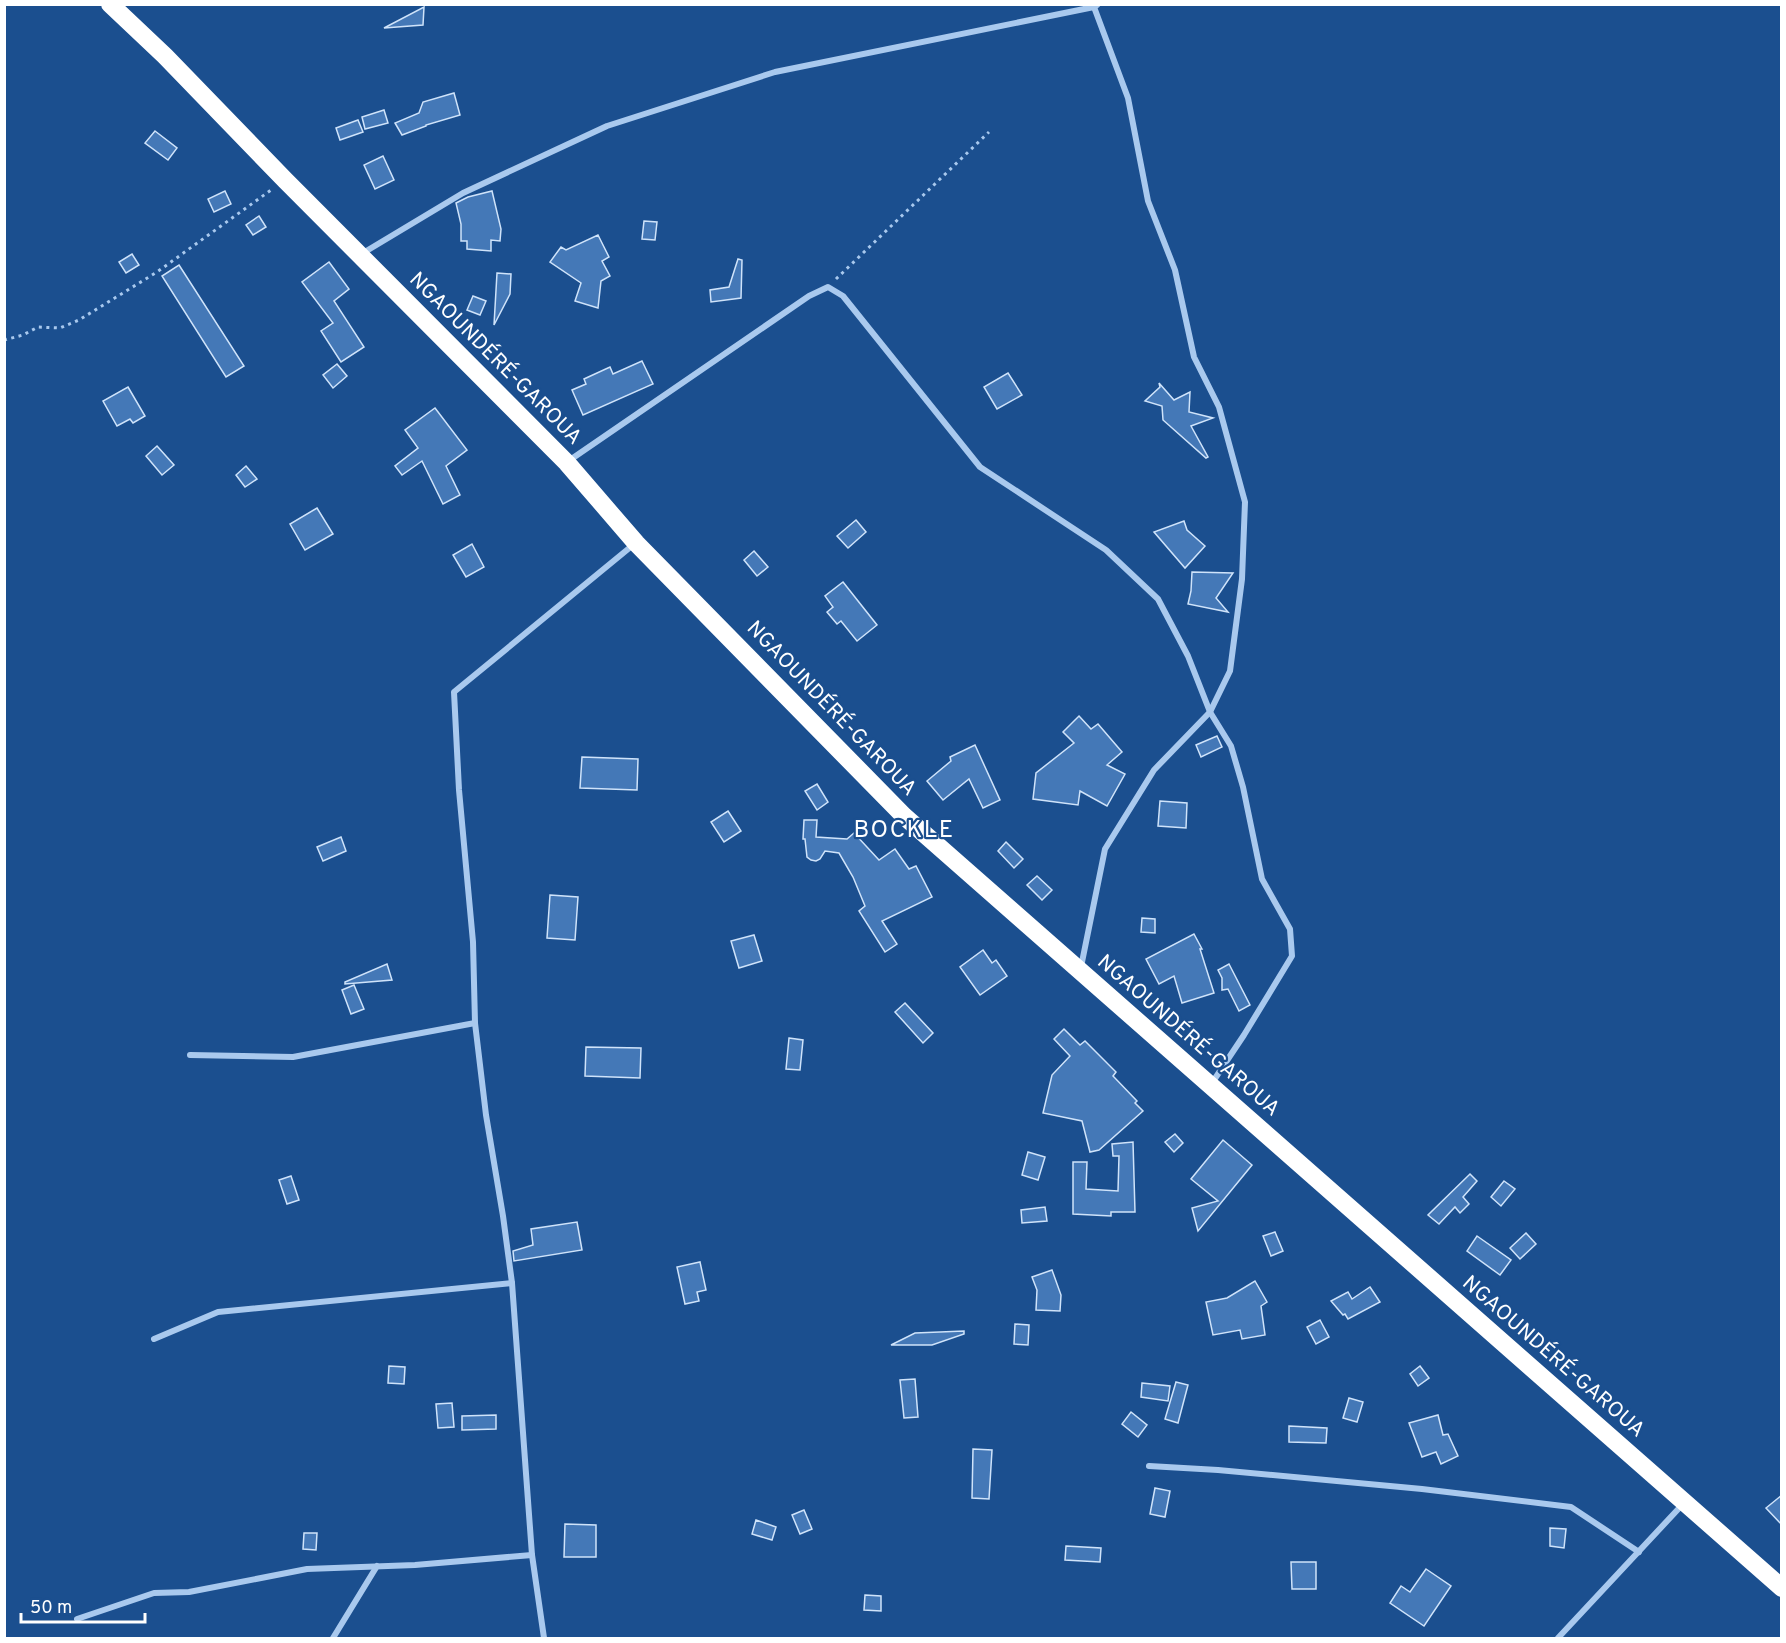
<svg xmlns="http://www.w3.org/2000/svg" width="1786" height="1643" font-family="Overpass,sans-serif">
	<rect width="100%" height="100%" fill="#1b4f8f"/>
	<g fill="#4478b7" stroke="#cfe3fa" stroke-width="1.5">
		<path d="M424,7L423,25L384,28Z"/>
		<path d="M454,93L460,115L426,125V126L402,135L395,123L419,113L423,102Z"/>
		<path d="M384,110L388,123L365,129L362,117Z"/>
		<path d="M358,120L363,132L340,140L336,128Z"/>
		<path d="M155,131L177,148L168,160L145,143Z"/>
		<path d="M383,156L394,180L375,189L364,165Z"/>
		<path d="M225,191L231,204L214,212L208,199Z"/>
		<path d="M492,191L501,229L500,241L491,240V251L467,249V241H461V224L456,203L468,197Z"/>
		<path d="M259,216L266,227L253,235L246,225Z"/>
		<path d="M644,221L657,222L655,240L642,239Z"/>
		<path d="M598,235L609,257L602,261L610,276L601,281L598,308L575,301L581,283L550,262L561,247L566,250Z"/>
		<path d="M132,254L139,265L126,273L119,262Z"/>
		<path d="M738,259L742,260L741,298L711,302L710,290L729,287Z"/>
		<path d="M329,262L349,289L334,301L364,347L341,362L321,331L333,323L302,282Z"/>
		<path d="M179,265L244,366L226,377L162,276Z"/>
		<path d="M497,273L511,274L510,294L494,325Z"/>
		<path d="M473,296L486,301L480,315L467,310Z"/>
		<path d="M642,361L653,384L583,415L572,390L586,384L584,379L610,367L613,374Z"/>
		<path d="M337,364L347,376L333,388L323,375Z"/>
		<path d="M1008,373L1022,395L997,409L984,387Z"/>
		<path d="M1159,383L1174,400L1190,392L1189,412L1213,418L1191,426L1208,457L1206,458L1163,420L1162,406L1145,401L1160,387Z"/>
		<path d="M128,387L145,416L133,423L130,419L117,426L103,401Z"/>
		<path d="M435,408L467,450L446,466L460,495L443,504L422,461L402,475L395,466L418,448L405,430Z"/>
		<path d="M157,446L174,465L162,475L146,456Z"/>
		<path d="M246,466L257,479L245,487L236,475Z"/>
		<path d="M317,508L333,534L305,550L290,524Z"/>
		<path d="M856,520L866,532L848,548L837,536Z"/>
		<path d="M1184,521L1187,530L1205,546L1185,568L1154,532Z"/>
		<path d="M472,544L484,567L466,577L453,555Z"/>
		<path d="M754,551L768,567L757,576L744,560Z"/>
		<path d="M1192,572L1233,573L1216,598L1228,612L1188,604L1191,591Z"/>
		<path d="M843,582L877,625L857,641L841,621L837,624L827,612L833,607L825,596Z"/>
		<path d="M1079,716L1091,729L1098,724L1122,752L1107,765L1125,774L1107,806L1080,791L1078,805L1033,799L1036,773L1074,743L1063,732Z"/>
		<path d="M1217,736L1222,747L1201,757L1196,745Z"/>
		<path d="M975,745L1000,800L983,808L969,779L943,800L927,781L951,761L950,757Z"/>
		<path d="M582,757L638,759L637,790L580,788Z"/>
		<path d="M817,784L828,802L817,810L805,791Z"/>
		<path d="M1160,801L1187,803L1186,828L1158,826Z"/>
		<path d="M728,811L741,831L724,842L711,822Z"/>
		<path d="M804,820H817L816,837L847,839L854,833L879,860L895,849L909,869L916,866L932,897L882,921L897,944L885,952L859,911L865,906L853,877L839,853L825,851L820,859L816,861L811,860L807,857L805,839H803Z"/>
		<path d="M341,837L346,851L323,861L317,847Z"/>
		<path d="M1006,842L1023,859L1014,868L998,851Z"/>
		<path d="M1037,876L1052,890L1042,900L1027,885Z"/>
		<path d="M550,895L578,897L575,940L547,938Z"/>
		<path d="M1142,918L1155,919V933L1141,932Z"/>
		<path d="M1194,934L1202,949H1200L1214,993L1182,1003L1174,976L1159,984L1146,959Z"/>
		<path d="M754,935L762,961L739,968L731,941Z"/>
		<path d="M983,950L992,963L996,960L1007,976L980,995L960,967Z"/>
		<path d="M387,964L392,980L345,984V982Z"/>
		<path d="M1229,964L1250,1005L1239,1011L1228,989L1222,990V978L1218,970Z"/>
		<path d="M354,985L364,1009L351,1014L342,990Z"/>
		<path d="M905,1003L933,1033L923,1043L895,1012Z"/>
		<path d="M1064,1029L1080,1045L1085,1041L1116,1072L1113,1076L1137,1101L1135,1103L1143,1111L1099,1150L1090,1152L1082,1121L1043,1113L1052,1075L1070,1056L1054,1039Z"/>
		<path d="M789,1038L803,1040L800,1070L786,1069Z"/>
		<path d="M586,1047L641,1048L640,1078L585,1076Z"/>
		<path d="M1175,1134L1183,1143L1174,1152L1165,1142Z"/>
		<path d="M1223,1140L1252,1165L1198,1231L1192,1208L1218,1201L1191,1179Z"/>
		<path d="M1133,1142L1135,1212H1111V1216L1073,1214V1162H1087L1086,1189L1118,1191L1119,1156H1113L1112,1144Z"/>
		<path d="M1028,1152L1045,1157L1038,1180L1022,1175Z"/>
		<path d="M1470,1174L1477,1181L1463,1197L1469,1204L1460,1213L1455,1207L1439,1224L1428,1215Z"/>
		<path d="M291,1176L299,1200L287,1204L279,1180Z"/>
		<path d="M1504,1181L1515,1189L1501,1206L1491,1197Z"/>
		<path d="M1045,1207L1047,1221L1022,1223L1021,1210Z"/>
		<path d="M577,1222L582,1250L514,1261L513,1251L533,1245L531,1229Z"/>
		<path d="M1275,1232L1283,1251L1271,1256L1263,1236Z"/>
		<path d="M1526,1233L1536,1244L1520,1259L1510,1248Z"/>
		<path d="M1477,1236L1511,1260L1500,1275L1467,1251Z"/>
		<path d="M700,1262L706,1290L697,1292L699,1301L685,1304L677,1267Z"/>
		<path d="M1052,1270L1061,1295L1060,1311L1036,1310L1037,1290L1032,1277Z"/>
		<path d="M1255,1281L1267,1302L1261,1306L1265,1335L1242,1339L1240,1330L1213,1335L1206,1302L1227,1298Z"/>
		<path d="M1370,1287L1380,1302L1348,1319L1345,1314L1343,1315L1331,1301L1348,1292L1352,1299Z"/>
		<path d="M1320,1320L1329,1337L1316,1344L1307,1327Z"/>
		<path d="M1015,1324L1029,1325L1028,1345L1014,1344Z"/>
		<path d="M964,1331V1334L932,1345H891L915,1333Z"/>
		<path d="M389,1366L405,1367L404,1384L388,1383Z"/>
		<path d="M1420,1366L1429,1378L1418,1386L1410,1374Z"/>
		<path d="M915,1379L918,1417L904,1418L900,1380Z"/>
		<path d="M1176,1382L1188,1385L1178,1423L1165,1419Z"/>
		<path d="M1142,1383L1170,1386L1168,1401L1141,1397Z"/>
		<path d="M1349,1398L1363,1402L1357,1422L1343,1418Z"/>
		<path d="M452,1403L454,1427L438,1428L436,1404Z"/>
		<path d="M1131,1412L1147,1425L1138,1437L1122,1424Z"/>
		<path d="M496,1415V1429L462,1430V1416Z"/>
		<path d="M1438,1415L1443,1435L1448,1434L1458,1456L1441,1464L1436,1452L1422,1457L1409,1423Z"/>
		<path d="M1289,1426L1327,1428L1326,1443L1289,1442Z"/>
		<path d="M973,1449L992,1450L989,1499L972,1498Z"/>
		<path d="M1155,1488L1170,1491L1165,1517L1150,1514Z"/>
		<path d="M1782,1495V1525L1766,1508Z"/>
		<path d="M804,1510L812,1529L800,1534L792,1515Z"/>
		<path d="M756,1520L776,1527L772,1540L752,1534Z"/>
		<path d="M565,1524L596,1525V1557H564Z"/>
		<path d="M1550,1528L1566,1529L1564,1548L1550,1546Z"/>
		<path d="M304,1533H317L316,1550L303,1549Z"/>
		<path d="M1066,1546L1101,1548L1100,1562L1065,1560Z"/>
		<path d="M1291,1562H1316V1589H1292Z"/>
		<path d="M1426,1569L1451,1586L1424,1626L1390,1603L1401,1586L1410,1592Z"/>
		<path d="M865,1595L881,1596V1611L864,1610Z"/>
	</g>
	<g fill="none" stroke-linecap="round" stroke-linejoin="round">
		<g stroke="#a9c9ee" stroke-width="3" stroke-dasharray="3 4.5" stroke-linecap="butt">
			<path d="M836,279L989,132"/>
			<path d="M4,340L23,335L38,327L60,328L79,320L157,272L271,190"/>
		</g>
		<g stroke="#a9c9ee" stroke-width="6">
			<path d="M363,253L463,193L607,126L775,72L1094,7L1097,5"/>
			<path d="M567,462L809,296L828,287L843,296L980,467L1106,550L1158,599L1188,656L1210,712L1231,746L1243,787L1262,879L1290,929L1292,956L1244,1035L1212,1083"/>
			<path d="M1081,967L1105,849L1154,770L1210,712L1230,671L1242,579L1245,502L1219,407L1194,357L1175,270L1148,201L1128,98L1094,7"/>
			<path d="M190,1055L293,1057L475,1023"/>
			<path d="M154,1339L218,1312L512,1283"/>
			<path d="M1149,1466L1218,1470L1422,1489L1571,1507L1639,1552"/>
			<path d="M77,1619L154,1593L189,1592L307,1569L415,1565L532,1555"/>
			<path d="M333,1638L377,1566"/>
			<path d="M544,1638L532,1555L512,1283L503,1216L486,1115L475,1023L473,942L459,790L454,692L633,545"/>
			<path d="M1558,1638L1682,1505"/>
		</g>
		<path stroke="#fff" stroke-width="18" d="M110,4L165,56L285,180L567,463L636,543L904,816L1782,1588"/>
	</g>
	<g text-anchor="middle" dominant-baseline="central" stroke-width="4.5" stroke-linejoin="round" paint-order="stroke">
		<g font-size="21" fill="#fff" stroke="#1b4f8f">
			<text transform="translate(495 359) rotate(45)">NGAOUNDÉRÉ-GAROUA</text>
			<text transform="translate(831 709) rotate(46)">NGAOUNDÉRÉ-GAROUA</text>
			<text transform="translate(1188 1036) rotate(41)">NGAOUNDÉRÉ-GAROUA</text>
			<text transform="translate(1553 1357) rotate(41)">NGAOUNDÉRÉ-GAROUA</text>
		</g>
		<g font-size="24" letter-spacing="1.5" fill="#fff" stroke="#1b4f8f">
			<text x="904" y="831">BOCKLE</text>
		</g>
	</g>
	<rect width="1786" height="1643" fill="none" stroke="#ffffff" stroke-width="12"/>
	<path d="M21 1613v9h124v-9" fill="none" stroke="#ffffff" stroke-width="3"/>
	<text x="30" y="1613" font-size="18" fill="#ffffff" stroke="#1b4f8f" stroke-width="4.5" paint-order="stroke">50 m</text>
</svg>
